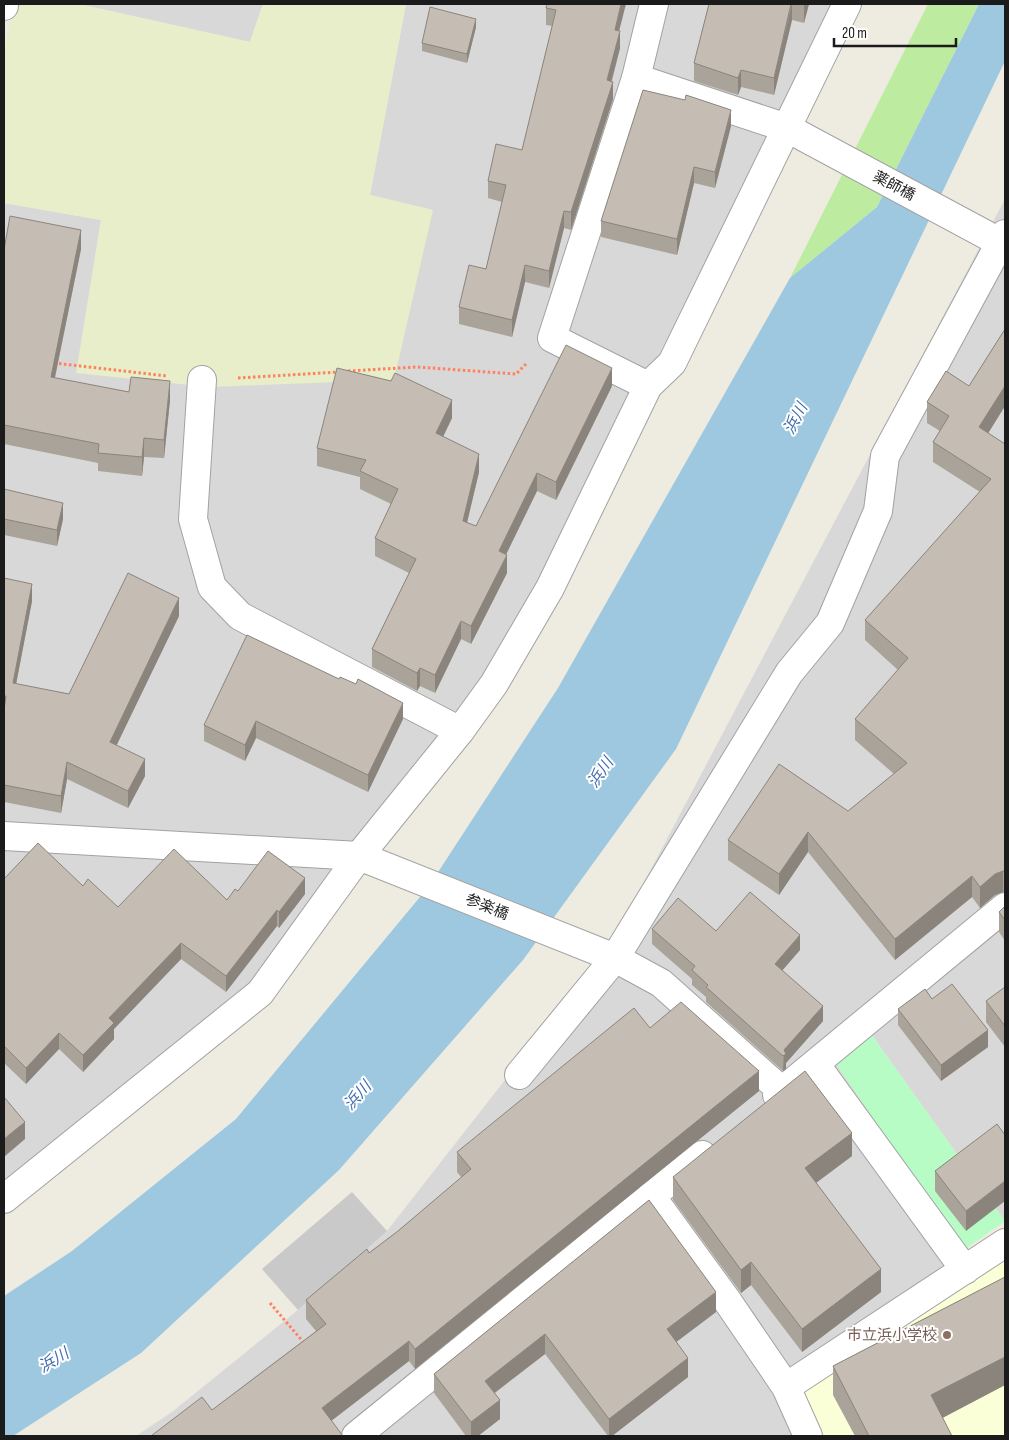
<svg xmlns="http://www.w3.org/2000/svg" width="1009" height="1440" font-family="'Sofia Sans Condensed','Noto Sans JP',sans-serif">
	<rect width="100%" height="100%" fill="#eeebe0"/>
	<g fill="#d9d8d8">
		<path d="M79,4H263L250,42Z"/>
		<path d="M406,4H860L650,400L555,596L256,1006L4,1209V203L101,220L77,373L433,210L370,195Z"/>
		<path d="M1005,199V1221L871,1034L964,1250L801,1392L822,1436H136L172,1412L298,1310L387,1231L612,943Z"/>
	</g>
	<path fill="#faffd7" d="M1005,1260V1436H822L800,1391Z"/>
	<path fill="#c9c9c9" d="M352,1192L387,1231L298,1310L262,1269Z"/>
	<path fill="#e7eec9" d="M14,4H79L250,42L263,4H406L370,195L433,210L394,380L208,387L76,373L101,220L4,203V53Z"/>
	<path fill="#bdeca1" d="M928,4H979L877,207L790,278Z"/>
	<path fill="#b8fcc5" d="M871,1034L1005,1221L964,1250L835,1063Z"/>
	<path fill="#9dc8df" d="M979,4H1005V61L676,749L523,960L339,1170L141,1353L13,1436H4V1296L72,1251L236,1119L429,886L558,688L790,278L877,207Z"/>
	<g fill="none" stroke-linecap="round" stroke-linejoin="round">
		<g stroke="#a2a2a2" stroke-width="30">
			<g id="minor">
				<path d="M4,6V4"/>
				<path d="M636,78L787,128L1005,245"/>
				<path d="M202,380L193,519L212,587L240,616L460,731"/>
				<path d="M648,386L552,338L636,78L654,4"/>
				<path d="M4,836L359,856L615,958L661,983L782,1091"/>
				<path d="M816,1065L965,1270"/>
				<path d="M519,1075L615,958L789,673L830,623L878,511L885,456L1005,234"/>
				<path d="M777,1095L1005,907"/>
				<path d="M651,1196L726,1299L786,1387L808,1436"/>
				<path d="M4,1199L260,993L359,856L460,731L494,684L550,588L648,386L672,363L847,4"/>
				<path d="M786,1387L1005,1243"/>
				<path d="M356,1436L702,1155"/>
			</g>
		</g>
		<g stroke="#ff825f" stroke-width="3" stroke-dasharray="2.5 2.5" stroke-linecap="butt">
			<path d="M54,363L167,376"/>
			<path d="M348,371L417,367L516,374L527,363"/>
			<path d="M238,378L339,372"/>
			<path d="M270,1303L305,1344"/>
		</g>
		<use href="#minor" stroke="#fff" stroke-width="28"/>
	</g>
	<g fill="#a9a39a">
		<path d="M547,4L619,31L620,48L612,81L613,99L571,230L564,228L549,288L525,282L512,337L459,324V307L486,269L502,202L488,198V181L522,150L553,26L546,25V8Z"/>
		<path d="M709,4H809L804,23L792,20L774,95L741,87L738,95L694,81V63Z"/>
		<path d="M476,27L467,63L422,51V43Z"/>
		<path d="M731,126L715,188L694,183L677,255L601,237V221Z"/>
		<path d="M81,249L55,378L170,400L164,458L144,457L142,476L98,471V463L4,444V250Z"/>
		<path d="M1005,329V406L988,433L1005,444V892H1003L995,895L980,908L972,897L895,960L808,852L779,895L728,860V840L848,811L894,774L855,740V719L898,670L865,640V620L980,492L933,462V442L940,431L927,423V402L969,386Z"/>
		<path d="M612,386L556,500L537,491L506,554L507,573L471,644L461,639L435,693L420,686L417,691L372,667V649L409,573L375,556V538L391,504L360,489V477L317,466V448L452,418L443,437L479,472L467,523L476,526Z"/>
		<path d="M4,489L63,519L57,546L4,535Z"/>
		<path d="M4,578L32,601L16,684L69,694L179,616L116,745L145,776L128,808L67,779L61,813L4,802Z"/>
		<path d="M339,679L403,719L368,792L256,738L245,761L204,741V725Z"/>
		<path d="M4,879L83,886L118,907L227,900L238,891L305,894L279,928L277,926L226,992L181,959L114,1029V1039L83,1072L59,1049L26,1084L4,1063Z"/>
		<path d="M1005,906V941L999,932V912Z"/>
		<path d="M652,929L716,931L800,950L782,970L823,1021L786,1063V1069L783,1071L706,1002V997L692,985V979L652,944Z"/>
		<path d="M1005,987V1047L986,1022V1001Z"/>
		<path d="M932,999L988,1047L941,1081L898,1025V1009Z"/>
		<path d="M650,1028L759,1091L415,1369L409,1361L331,1421L212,1410L316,1331L306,1319V1300L398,1231L462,1178L457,1172V1152Z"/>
		<path d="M1005,1135L966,1231L935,1191V1171Z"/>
		<path d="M852,1156L816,1183L881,1292L802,1352L751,1285L741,1293L673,1200V1177Z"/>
		<path d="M649,1200L716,1312L676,1342L688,1377L612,1436H608L545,1354L495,1393L500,1419L478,1436H466L434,1393V1374Z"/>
		<path d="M1005,1277V1385L942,1418L952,1436H855L833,1395V1366Z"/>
	</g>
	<g fill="#8a847d">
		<path d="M621,4H626L615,47V30Z"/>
		<path d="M792,4V20L774,95V78Z"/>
		<path d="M805,4H809L804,23V5Z"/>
		<path d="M476,19V27L467,63V54Z"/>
		<path d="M620,31V48L607,97V80Z"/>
		<path d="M741,70V87L738,95V78Z"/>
		<path d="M613,82V99L571,230V212Z"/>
		<path d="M731,110V126L715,188V172Z"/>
		<path d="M694,167V183L677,255V239Z"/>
		<path d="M564,211V228L549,288V271Z"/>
		<path d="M81,230V249L51,396V377Z"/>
		<path d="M525,265V282L512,337V320Z"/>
		<path d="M612,368V386L556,500V482Z"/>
		<path d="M170,381V400L164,458V440Z"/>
		<path d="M1005,386V406L979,448V427Z"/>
		<path d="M452,400V418L436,451V433Z"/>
		<path d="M144,438V457L142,476V457Z"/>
		<path d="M479,454V472L463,539V521Z"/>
		<path d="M537,473V491L499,569V551Z"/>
		<path d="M63,503V519L57,546V530Z"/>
		<path d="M507,555V573L471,644V626Z"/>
		<path d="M32,584V601L13,700V683Z"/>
		<path d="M179,598V616L110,759V742Z"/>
		<path d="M461,621V639L435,693V675Z"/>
		<path d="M420,668V686L417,691V673Z"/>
		<path d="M403,703V719L368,792V775Z"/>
		<path d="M256,721V738L245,761V745Z"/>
		<path d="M145,759V776L128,808V791Z"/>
		<path d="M67,762V779L61,813V796Z"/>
		<path d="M808,832V852L779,895V874Z"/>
		<path d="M1003,871V892L995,895L980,908V887L995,874Z"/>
		<path d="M972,876V897L895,960V939Z"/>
		<path d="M305,878V894L279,928V912Z"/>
		<path d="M277,910V926L226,992V976Z"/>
		<path d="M800,935V950L775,979V964Z"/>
		<path d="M181,943V959L114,1029V1039L83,1072V1055L109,1018Z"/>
		<path d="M823,1006V1021L786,1063V1069L783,1071L784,1050Z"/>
		<path d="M988,1030V1047L941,1081V1065Z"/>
		<path d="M59,1033V1049L26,1084V1068Z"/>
		<path d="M759,1071V1091L415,1369V1349Z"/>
		<path d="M25,1122V1139L4,1157V1139Z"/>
		<path d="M852,1133V1156L805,1191V1168Z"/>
		<path d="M1005,1181V1201L966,1231V1211Z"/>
		<path d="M751,1262V1285L741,1293V1270Z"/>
		<path d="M881,1269V1292L802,1352V1329Z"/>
		<path d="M716,1292V1312L667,1349V1329Z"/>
		<path d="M545,1334V1354L485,1400V1381Z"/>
		<path d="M409,1341V1361L322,1428V1408Z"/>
		<path d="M1005,1357V1385L931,1424V1395Z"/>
		<path d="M688,1358V1377L612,1436H609V1419Z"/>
		<path d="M500,1400V1419L478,1436H471V1422Z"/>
	</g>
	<g fill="#c5bdb3" stroke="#8a847d">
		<path d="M547,4H621L615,30L620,31L607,80L613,82L571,212L564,211L549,271L525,265L512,320L459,307L469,265L486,269L506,185L488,181L496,144L522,150L556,10L546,8Z"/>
		<path d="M709,4H791L774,78L741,70L738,78L694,63Z"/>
		<path d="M430,7L476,19L467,54L422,43Z"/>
		<path d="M643,90L685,100L686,95L731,110L715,172L694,167L677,239L601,221Z"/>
		<path d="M10,216L81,230L51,377L129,392L131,377L170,381L164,440L144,438L142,457L98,453L99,444L4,425V250Z"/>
		<path d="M1005,329V386L979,427L1005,444V871H1003L995,874L980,887L972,876L895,939L808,832L779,874L728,840L779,764L848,811L907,763L855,719L908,658L865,620L991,479L933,442L949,416L927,402L946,371L969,386Z"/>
		<path d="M566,345L612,368L556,482L537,473L499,551L507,555L471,626L461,621L435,675L420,668L417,673L372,649L416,559L375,538L398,489L360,471L366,460L317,448L337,368L391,381L395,373L452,400L436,433L479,454L463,521L476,526Z"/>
		<path d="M4,489L63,503L57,530L4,519Z"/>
		<path d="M128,573L179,598L110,742L145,759L128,791L67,762L61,796L4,785V710L6,696H4V578L32,584L13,683L69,694Z"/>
		<path d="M247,635L339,679L340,677L356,684L358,679L403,703L368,775L256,721L245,745L204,725Z"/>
		<path d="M38,843L83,886L88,879L118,907L174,849L227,900L235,889L238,891L268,851L305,878L279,912L277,910L226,976L181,943L109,1018L114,1023L83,1055L59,1033L26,1068L4,1046V879Z"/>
		<path d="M750,892L800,935L775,964L823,1006L784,1050L786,1054L783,1056L706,987L708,985L692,970L695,966L652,929L678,898L716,931Z"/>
		<path d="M1005,906V920L999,912Z"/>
		<path d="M952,984L988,1030L941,1065L898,1009L925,989L932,999Z"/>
		<path d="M1005,987V1026L986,1001Z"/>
		<path d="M681,1002L759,1071L415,1349L409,1341L322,1408L343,1436H151L202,1397L212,1410L326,1324L306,1300L367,1249L369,1253L398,1231L471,1169L457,1152L634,1008L650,1028Z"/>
		<path d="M805,1071L852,1133L805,1168L881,1269L802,1329L751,1262L741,1270L673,1177Z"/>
		<path d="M4,1097L25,1122L4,1139Z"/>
		<path d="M997,1124L1005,1135V1181L966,1211L935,1171Z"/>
		<path d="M649,1200L716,1292L667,1329L688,1358L609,1419L545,1334L485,1381L500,1400L471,1422L434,1374Z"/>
		<path d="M1005,1277V1357L931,1395L952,1436H869L833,1366Z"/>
	</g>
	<circle fill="#8d6e63" stroke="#fff" stroke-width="2" cx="947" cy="1335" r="5"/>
	<g text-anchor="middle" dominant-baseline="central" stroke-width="4" stroke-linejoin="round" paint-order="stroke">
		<g font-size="15" fill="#1b1b1b" stroke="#fff">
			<text transform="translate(894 186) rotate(28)">薬師橋</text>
			<text transform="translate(487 907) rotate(22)">参楽橋</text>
		</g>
		<g font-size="15" fill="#785e54" stroke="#fff" text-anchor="end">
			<text x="937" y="1335">市立浜小学校</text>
		</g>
		<g font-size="16" font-style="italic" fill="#436daf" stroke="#fff">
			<text transform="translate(796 419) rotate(-62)">浜川</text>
			<text transform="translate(601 773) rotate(-56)">浜川</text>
			<text transform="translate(358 1096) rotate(-48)">浜川</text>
			<text transform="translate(54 1361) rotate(-31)">浜川</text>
		</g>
	</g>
	<rect width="1009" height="1440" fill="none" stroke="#1b1b1b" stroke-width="10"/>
	<path d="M834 38v8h122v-8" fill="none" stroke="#1b1b1b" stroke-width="2.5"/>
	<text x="842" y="38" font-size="15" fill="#1b1b1b" stroke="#ffffff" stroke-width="4" paint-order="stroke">20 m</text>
</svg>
